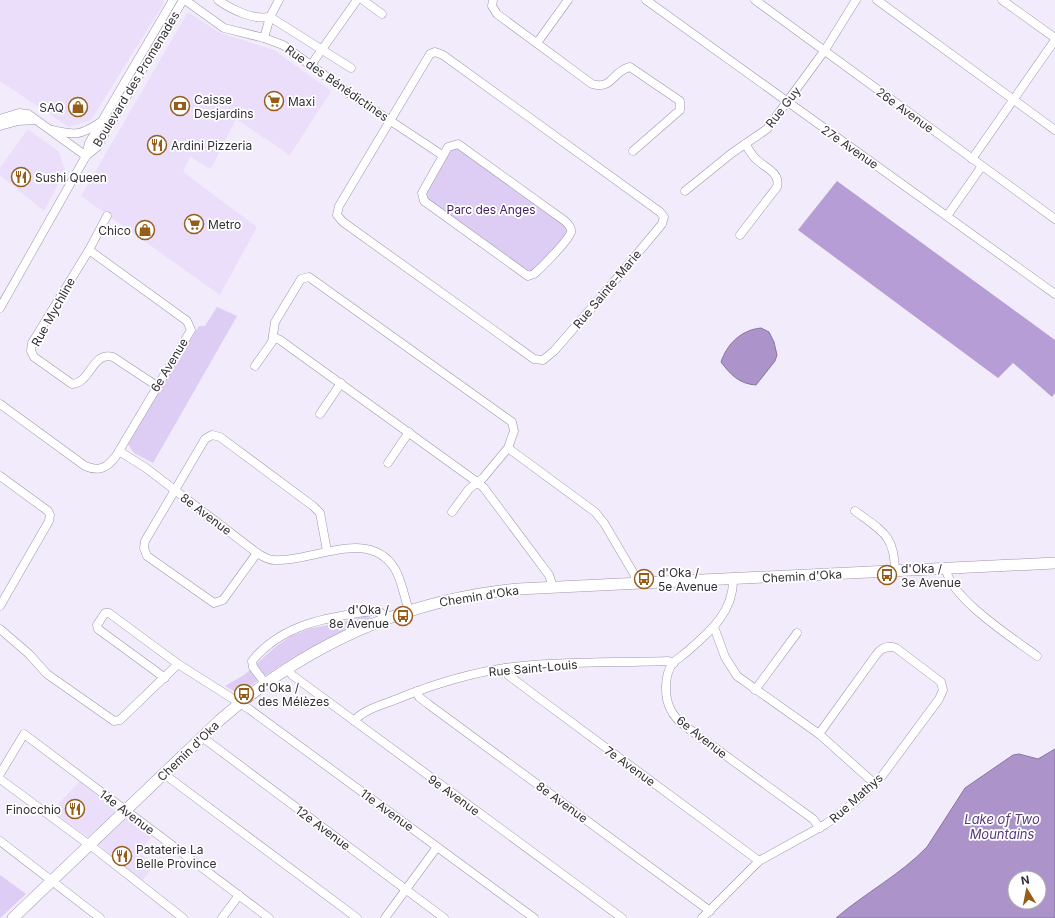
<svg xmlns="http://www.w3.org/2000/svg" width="1055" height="918" font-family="Inter,sans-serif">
	<rect width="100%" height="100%" fill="#f2ebfc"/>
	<g fill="#eadefa">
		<path d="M0,0H163L164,3L91,120L69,127L0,81Z"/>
		<path d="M188,12L220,33L274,50L331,91L290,155L236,119L211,169L190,157L183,172L257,227L220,295L81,196Z"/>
		<path d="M28,129L59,152L65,170L44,211L0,175V168Z"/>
		<path d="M80,781L116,811L88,837L52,811Z"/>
		<path d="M127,818L153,834L139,853L154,865L141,883L98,844Z"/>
	</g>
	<g fill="#ddccf3">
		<path d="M458,144L565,221L571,232L528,276L424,201L422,193L442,155Z"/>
		<path d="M217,307L237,316L153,463L134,453L128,444L199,326H205Z"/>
		<path d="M371,614L370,619C323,639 280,664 239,694L225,686L244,675L274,648L291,636L312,628L340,623Z"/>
		<path d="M0,875L26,894L0,918Z"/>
	</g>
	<path fill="#b69dd5" d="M837,181L1055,340V393L1052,397L1013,363L998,378L798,230Z"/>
	<g fill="#ac94cb" stroke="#87759e" fill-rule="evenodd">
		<path d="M761,328L769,332L774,342L777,355L775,361L756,385C739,384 730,374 721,362C727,344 741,330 761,328Z"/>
		<path d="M1055,749V918H836C865,893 900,875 927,847L965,788L1013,755L1019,754L1038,759ZM1015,878H1039V902H1015Z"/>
	</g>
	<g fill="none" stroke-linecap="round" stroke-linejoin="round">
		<g stroke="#9d95a9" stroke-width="9">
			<g id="minor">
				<path d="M185,0L224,28L264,38L283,45L353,96L442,155"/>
				<path d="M218,0C232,10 253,20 270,17L351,68"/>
				<path d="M363,0L382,14"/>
				<path d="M493,0L492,6L497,14L592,84C613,90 612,71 630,67L680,101V110L633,151"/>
				<path d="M646,0L1055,294"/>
				<path d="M755,0L1055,219"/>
				<path d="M877,0L1055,130"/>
				<path d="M1002,0L1055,38"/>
				<path d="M264,38L270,17L279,0"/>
				<path d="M537,43L568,0"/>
				<path d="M435,52L443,55L660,212L664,217L662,224L602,296L554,351L543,360L534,359L343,222L337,215L339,206L430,54Z"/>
				<path d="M311,65L357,0"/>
				<path d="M0,119L19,113L28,114L86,156"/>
				<path d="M0,126L18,121L35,120"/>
				<path d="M52,130C74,135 80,136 99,123"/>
				<path d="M458,144L565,221C568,224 572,228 571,232C568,241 542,267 534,274L528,276L424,201L422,193L448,147Z"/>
				<path d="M86,156L89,143L173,0"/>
				<path d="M972,159L1055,40"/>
				<path d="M685,191L732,153L767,129L825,50L856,0"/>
				<path d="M107,216L89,250L32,343L31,351L34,357L72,384C91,383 92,351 113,357L157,386"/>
				<path d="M947,216L982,166"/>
				<path d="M740,235L777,187C781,172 763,167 755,158C751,154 748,148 745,144"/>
				<path d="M0,308L86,156L97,147L183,0"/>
				<path d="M273,337L280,340L477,482L484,488L549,575L553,587"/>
				<path d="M255,366L272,342L275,322L301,279L309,277L512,422L514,431L508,448L483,478L469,489L452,512"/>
				<path d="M0,404L85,466C99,472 107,468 116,456L191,330L187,321L89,250"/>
				<path d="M320,414L341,383"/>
				<path d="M508,448L595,512L604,523L634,574L636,583"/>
				<path d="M119,451L146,468L257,553C262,556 268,560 274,560C311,563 369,526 395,569C402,581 404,597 409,610"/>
				<path d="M388,463L409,432"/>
				<path d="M0,476L48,511L50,515L49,521L0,606"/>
				<path d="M855,511C882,531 895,535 895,572"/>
				<path d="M257,553L223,600L214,603L147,556L144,548L145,541L205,439L212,435L220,437L313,506L320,513L327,551"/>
				<path d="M946,569C950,598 1014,639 1037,656"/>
				<path d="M733,579C734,610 711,631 690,649C685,654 678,658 673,663C664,674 664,698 671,710C674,717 679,721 685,726L813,819L820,828"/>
				<path d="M714,627L725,657L737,676L819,734L874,783"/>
				<path d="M0,629L29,654L47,674L114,721L120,720L178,664L249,709L534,918"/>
				<path d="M287,668L292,675L622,918"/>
				<path d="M505,668L508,675L536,696L759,861"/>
				<path d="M165,678L98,629L97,625L105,613H109L178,664"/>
				<path d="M265,683L253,667L252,661C282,624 328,617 372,611L380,612L385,618"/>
				<path d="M755,690L797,633"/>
				<path d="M417,691L419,697L428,704L710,911"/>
				<path d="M354,721C364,709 383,705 397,699C434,684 473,672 513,667C564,661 616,663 668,661L674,663"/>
				<path d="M202,737L444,918"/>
				<path d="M0,774L24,734L269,918"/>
				<path d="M164,774L357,918"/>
				<path d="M0,779L99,852L183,918"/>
				<path d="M0,841L100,918"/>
				<path d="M222,918L239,895"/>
				<path d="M385,918L437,847"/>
				<path d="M702,918L759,861L826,824L857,800L882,776L939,699L943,690L941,682L896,648C887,645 881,648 876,655L819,734"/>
			</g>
		</g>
		<g stroke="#9d95a9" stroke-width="12">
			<path id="major" d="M13,918L220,720C305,645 405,600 518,589L1055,563"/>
		</g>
		<use href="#minor" stroke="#fff" stroke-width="8"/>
		<use href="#major" stroke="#fff" stroke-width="11"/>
	</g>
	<defs>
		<g id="supermarket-ring" transform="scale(1)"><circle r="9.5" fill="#fff" stroke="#965d19" stroke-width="1.5"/><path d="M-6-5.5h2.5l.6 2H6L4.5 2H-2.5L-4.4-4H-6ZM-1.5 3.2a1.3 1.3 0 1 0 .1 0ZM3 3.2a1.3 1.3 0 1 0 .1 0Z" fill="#965d19"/></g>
		<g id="bank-ring" transform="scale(1)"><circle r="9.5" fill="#fff" stroke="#965d19" stroke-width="1.5"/><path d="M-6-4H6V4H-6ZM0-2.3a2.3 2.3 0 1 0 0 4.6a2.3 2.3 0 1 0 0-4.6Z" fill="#965d19"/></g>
		<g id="shop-ring" transform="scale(1)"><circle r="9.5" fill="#fff" stroke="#965d19" stroke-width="1.5"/><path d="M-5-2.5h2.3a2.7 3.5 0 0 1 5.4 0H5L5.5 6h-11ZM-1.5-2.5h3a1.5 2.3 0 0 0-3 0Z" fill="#965d19"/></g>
		<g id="restaurant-ring" transform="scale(1)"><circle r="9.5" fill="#fff" stroke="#965d19" stroke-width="1.5"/><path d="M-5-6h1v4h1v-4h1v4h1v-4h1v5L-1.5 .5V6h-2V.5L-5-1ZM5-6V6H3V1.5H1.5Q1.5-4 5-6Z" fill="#965d19"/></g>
		<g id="bus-ring" transform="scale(1)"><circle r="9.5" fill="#fff" stroke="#965d19" stroke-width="1.5"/><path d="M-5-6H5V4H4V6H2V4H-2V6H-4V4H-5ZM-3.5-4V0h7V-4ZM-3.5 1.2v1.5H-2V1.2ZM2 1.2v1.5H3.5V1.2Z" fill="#965d19"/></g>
	</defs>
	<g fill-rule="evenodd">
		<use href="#supermarket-ring" x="274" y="101"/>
		<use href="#bank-ring" x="180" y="106"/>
		<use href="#shop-ring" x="78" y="107"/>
		<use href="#restaurant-ring" x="157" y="145"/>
		<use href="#restaurant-ring" x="21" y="177"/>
		<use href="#supermarket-ring" x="194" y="224"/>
		<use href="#shop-ring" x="145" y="230"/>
		<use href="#bus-ring" x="887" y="575"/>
		<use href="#bus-ring" x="644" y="579"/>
		<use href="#bus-ring" x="403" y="616"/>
		<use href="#bus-ring" x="244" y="694"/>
		<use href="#restaurant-ring" x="75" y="809"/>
		<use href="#restaurant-ring" x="122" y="856"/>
	</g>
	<g text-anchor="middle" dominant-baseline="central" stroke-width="3.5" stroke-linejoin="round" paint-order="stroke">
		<g font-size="12" fill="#322e36" stroke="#fff">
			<text transform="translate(136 79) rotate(-59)">Boulevard des Promenades</text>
			<text transform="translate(337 83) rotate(35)">Rue des Bénédictines</text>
			<text transform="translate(783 107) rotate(-52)">Rue Guy</text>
			<text transform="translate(905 110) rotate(36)">26e Avenue</text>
			<text transform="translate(850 147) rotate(35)">27e Avenue</text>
			<text transform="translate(607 289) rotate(-50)">Rue Sainte-Marie</text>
			<text transform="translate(53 312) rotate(-61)">Rue Mychline</text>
			<text transform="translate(169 365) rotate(-59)">6e Avenue</text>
			<text transform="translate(206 514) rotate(37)">8e Avenue</text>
			<text transform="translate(802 576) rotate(-3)">Chemin d'Oka</text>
			<text transform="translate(479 596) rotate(-9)">Chemin d'Oka</text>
			<text transform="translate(533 668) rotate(-5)">Rue Saint-Louis</text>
			<text transform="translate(702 737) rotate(38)">6e Avenue</text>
			<text transform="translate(188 751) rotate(-44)">Chemin d'Oka</text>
			<text transform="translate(630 766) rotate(36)">7e Avenue</text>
			<text transform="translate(454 795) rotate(36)">9e Avenue</text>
			<text transform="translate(856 798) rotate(-42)">Rue Mathys</text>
			<text transform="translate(562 802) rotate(36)">8e Avenue</text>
			<text transform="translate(387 810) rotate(36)">11e Avenue</text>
			<text transform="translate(127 812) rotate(37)">14e Avenue</text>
			<text transform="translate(323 828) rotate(37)">12e Avenue</text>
		</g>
		<g font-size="12" fill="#322e36" stroke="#fff" text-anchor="start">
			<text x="194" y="99">Caisse<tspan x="194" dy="14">Desjardins</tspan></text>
			<text x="288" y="101">Maxi</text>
			<text x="64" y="107" text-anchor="end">SAQ</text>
			<text x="171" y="145">Ardini Pizzeria</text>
			<text x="35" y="177">Sushi Queen</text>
			<text x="208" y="224">Metro</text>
			<text x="131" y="230" text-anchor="end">Chico</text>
			<text x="901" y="568">d'Oka /<tspan x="901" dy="14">3e Avenue</tspan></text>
			<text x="658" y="572">d'Oka /<tspan x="658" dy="14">5e Avenue</tspan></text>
			<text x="389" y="609" text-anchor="end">d'Oka /<tspan x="389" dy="14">8e Avenue</tspan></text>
			<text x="258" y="687">d'Oka /<tspan x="258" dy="14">des Mélèzes</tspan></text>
			<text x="61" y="809" text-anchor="end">Finocchio</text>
			<text x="136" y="849">Pataterie La<tspan x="136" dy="14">Belle Province</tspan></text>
		</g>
		<g font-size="12" fill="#401e60" stroke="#fff">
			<text x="491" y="209">Parc des Anges</text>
		</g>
		<g font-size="13" font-style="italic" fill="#59387c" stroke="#fff">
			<text x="1002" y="819">Lake of Two<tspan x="1002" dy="15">Mountains</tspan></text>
		</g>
	</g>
	<g transform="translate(1027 890) rotate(350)"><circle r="19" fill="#ffffff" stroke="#adabaf"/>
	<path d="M0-3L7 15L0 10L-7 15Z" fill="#965d19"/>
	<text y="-6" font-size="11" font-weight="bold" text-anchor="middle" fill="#322e36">N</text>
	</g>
</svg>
